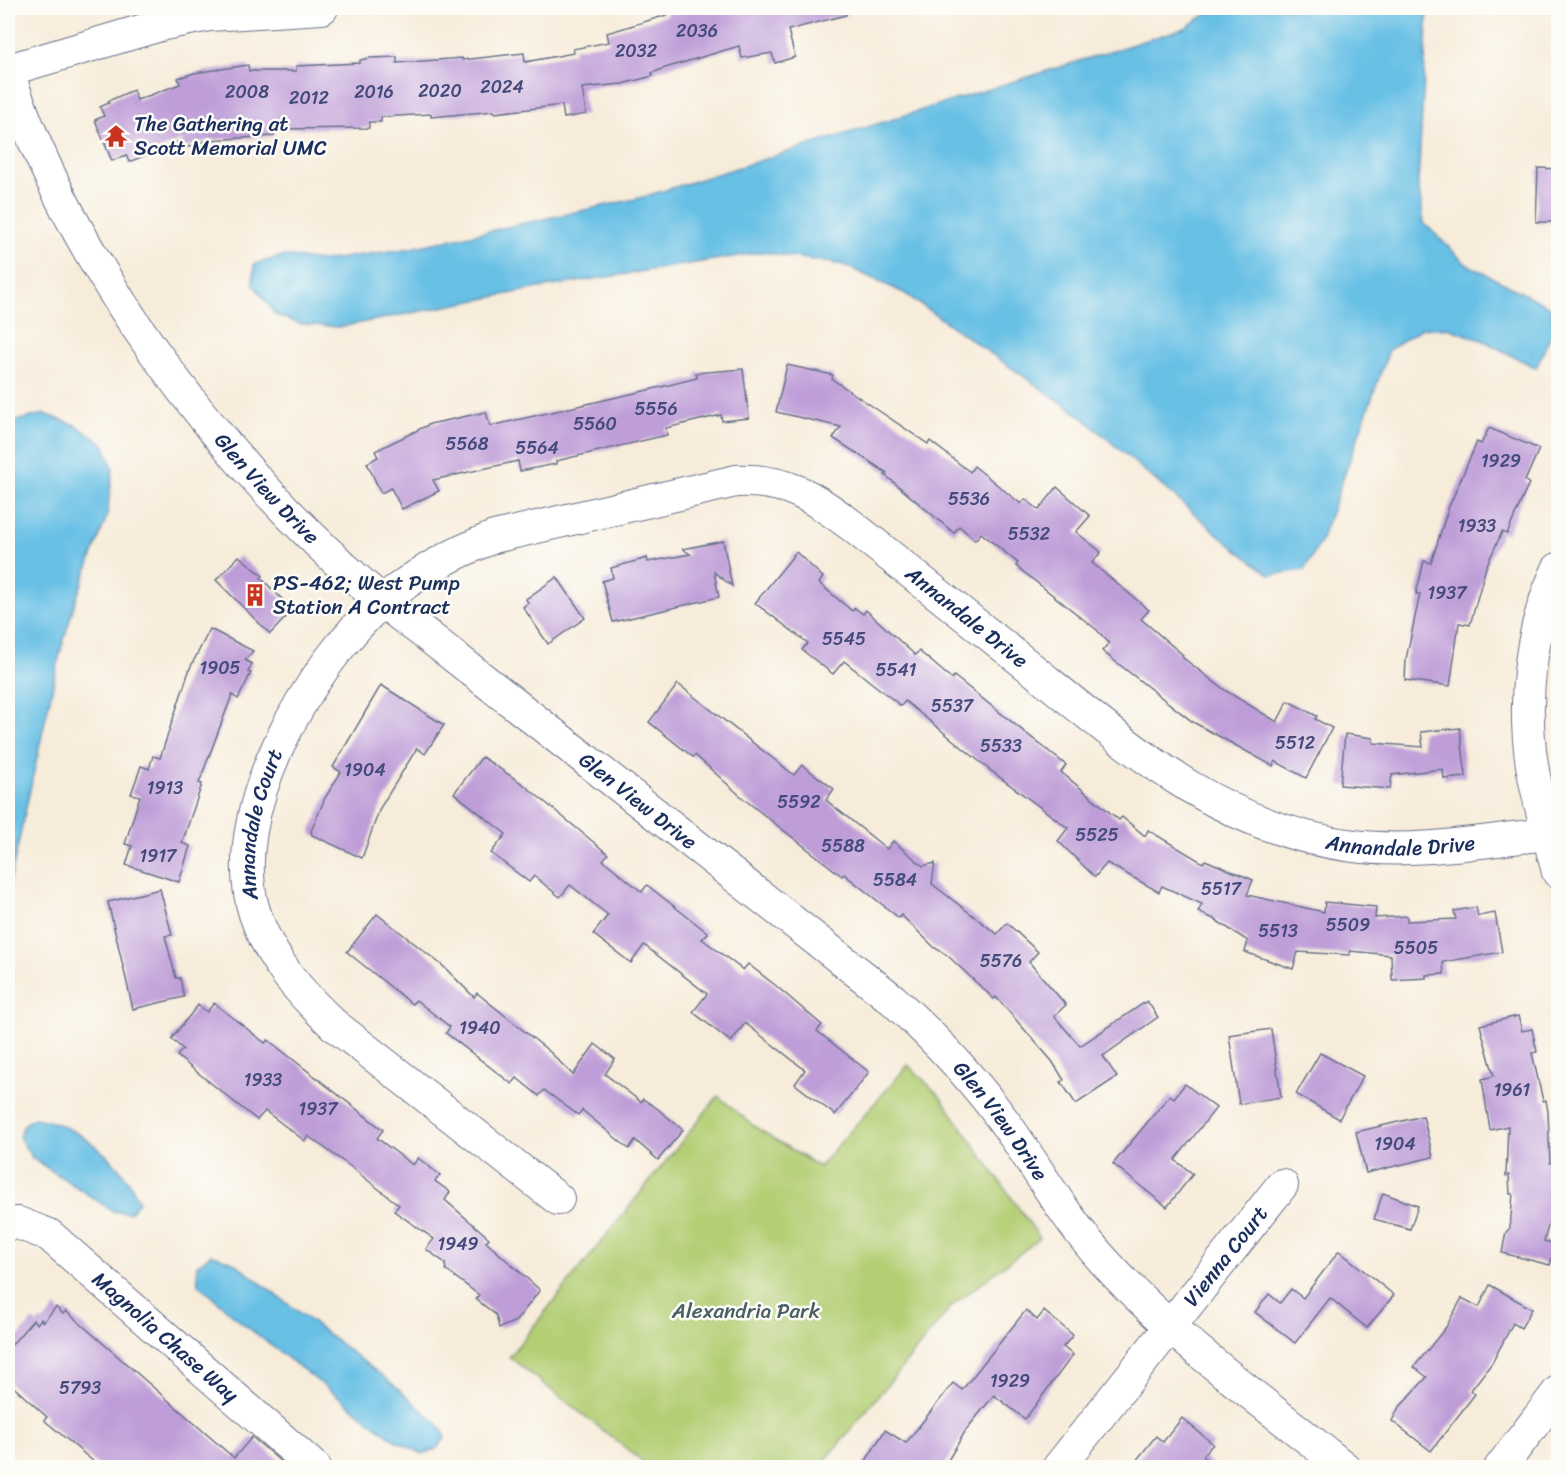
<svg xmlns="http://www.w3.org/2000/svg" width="1566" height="1475" font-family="Sriracha,sans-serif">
	<rect width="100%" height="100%" fill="#fdfcf7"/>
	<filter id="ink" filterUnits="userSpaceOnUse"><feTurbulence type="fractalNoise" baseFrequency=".0167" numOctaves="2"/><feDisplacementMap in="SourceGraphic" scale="12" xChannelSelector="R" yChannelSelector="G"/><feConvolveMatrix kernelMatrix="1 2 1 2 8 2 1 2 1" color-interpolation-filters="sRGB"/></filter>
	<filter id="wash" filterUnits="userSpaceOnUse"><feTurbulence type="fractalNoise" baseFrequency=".008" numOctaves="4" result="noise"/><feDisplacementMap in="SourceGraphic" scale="24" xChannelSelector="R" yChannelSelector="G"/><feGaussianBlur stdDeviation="1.35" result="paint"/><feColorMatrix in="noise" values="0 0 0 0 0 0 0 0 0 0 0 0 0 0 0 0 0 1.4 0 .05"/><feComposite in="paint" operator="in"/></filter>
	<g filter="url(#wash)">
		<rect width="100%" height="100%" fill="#f7ecda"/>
		<path fill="#b3ce73" stroke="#677e68" stroke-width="1.5" d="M908,1065L939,1095L1040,1238L953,1305L820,1467H650L509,1357L718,1096L755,1127L819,1167Z"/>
		<g fill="#67c0e5" stroke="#4178a2" stroke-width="1.5">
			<path d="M1215,8H1428L1418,183L1424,223L1466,264L1550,307L1554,328L1536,368L1482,340L1447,328H1422L1389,350L1320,543L1304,570L1270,575L1227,542L1082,417L904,293L844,265L763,252L539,288L340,327L301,324L276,315L253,284L254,264L284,256L322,261L411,248L640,198L1185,28Z"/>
			<path d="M44,414L75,425L104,444L113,468L107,516L74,605L60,653L8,890V426L12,422Z"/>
			<path d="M34,1118C77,1124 123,1161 139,1202L129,1213L113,1211L32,1158L19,1137L24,1125Z"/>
			<path d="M211,1254L233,1262L389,1381L437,1423L446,1437L436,1449L423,1454L395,1440L242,1323L198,1284L197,1265Z"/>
		</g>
		<g id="blocks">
			<g fill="#be9dd8">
				<path d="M682,8H845L846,15L788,30L795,57L775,63L772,53L742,58L739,46L665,68L652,73L653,76L622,84L582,88L586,114L564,118L562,105L495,113L494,111L431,117V114L381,117V122H369V128L274,129V136L209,140L185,148L182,140L129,162L126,155L112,161L95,120L104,116L100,107L109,103L108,101L133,90L137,100L180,84L178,78L194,73L248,65L249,71H296V66L360,63V60L370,58L397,57V63L462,58V60L524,53L525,62L574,53L573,49L609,42L607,33L667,15L666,12Z"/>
				<path d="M1538,168L1558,169V222H1536Z"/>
				<path d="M787,365L833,375L832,379L928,444L930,441L970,472L974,466L1021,504L1025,499L1039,510L1057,487L1090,516L1076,532L1101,552L1092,563L1149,610L1141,619L1183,655L1182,657L1226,691L1277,722L1288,701L1317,716L1315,719L1332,728L1306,778L1275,761L1273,766L1193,722L1102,651L1109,643L1097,630L1016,566L1018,563L981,533L975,540L959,526L954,533L885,475L887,473L833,438L841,427L776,412Z"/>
				<path d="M743,369L749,418L722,421L721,415L666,428L667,435L556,461V464L520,471L518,461L433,480L439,491L402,509L391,488L381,493L367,463L378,457L375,451L430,424L486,412L490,426L657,388L697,378L696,373Z"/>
				<path d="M1489,428L1539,449L1525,481L1529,483L1507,534L1502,532L1486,567L1470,625L1459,623L1450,686L1405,680L1406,659L1420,594H1416L1424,561L1431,563L1448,509L1477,442L1481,444Z"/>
				<path d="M723,541L732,586L714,572L719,597L613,622L602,581L613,578L611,568L647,558L648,562L690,554L683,549Z"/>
				<path d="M796,552L823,577L819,583L852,611L855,608L863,614L866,610L915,655L919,651L952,679L954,676L1066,765L1061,772L1119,820L1122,817L1145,836L1148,830L1203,863L1205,860L1253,880L1247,895L1324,912L1325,902L1376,907L1375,918L1407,916V921L1456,919L1454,911L1476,907L1478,916L1495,913L1502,952L1443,962L1444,974L1426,975V978L1392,980L1391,955L1350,951V955L1298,952L1293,969L1245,952L1248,941L1214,919L1198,912L1202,904L1162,886L1159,892L1107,863L1095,877L1058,841L1068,828L990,770L905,701L901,706L844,661L833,674L802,650L808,643L755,603Z"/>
				<path d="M239,556L263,576L261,578L293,610L270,634L216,580Z"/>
				<path d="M557,577L585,618L548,644L523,607L528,603L526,599Z"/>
				<path d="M210,629L253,651L245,660L252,664L248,672L251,673L238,699L232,695L199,783L202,784L182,843L190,846L179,882L126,865L132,846L125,844L140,796L131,794L141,766L149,769L153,756L160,758L190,668Z"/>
				<path d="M678,684L794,775L802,765L834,789L826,800L887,849L893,841L923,866L935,863L932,884L997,934L1007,923L1038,952L1029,962L1066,1005L1054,1016L1080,1046L1147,1001L1158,1017L1103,1056L1117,1077L1076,1104L1061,1082L1064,1080L1052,1061L996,997L994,999L947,955L935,948L901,915L899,918L844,874L842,876L745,800L695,755L693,757L649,722Z"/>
				<path d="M381,685L444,725L425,754L417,748L380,808L362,858L312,835L311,831L325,798L341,772L333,767Z"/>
				<path d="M1460,728L1466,777L1444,779L1443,769L1392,775L1390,789L1340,785L1345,734L1373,738V743L1423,747L1421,732Z"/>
				<path d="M482,757L523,784L608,854L603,860L642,892L647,885L708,933L702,939L743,970L748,964L775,985L822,1025L817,1031L869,1072L835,1115L795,1084L805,1070L745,1023L731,1042L693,1012L707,994L644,945L631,963L593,934L608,915L570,885L560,897L534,876L529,882L491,853L506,834L454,793Z"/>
				<path d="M160,889L172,935L165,936L176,978H180L184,997L133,1009L108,902Z"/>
				<path d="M377,914L443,966L474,997L477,993L550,1052L573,1075L595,1044L615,1059L605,1074L641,1102L643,1099L658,1109L683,1130L658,1160L635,1140L629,1149L582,1110L578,1115L544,1090L539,1096L517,1078L512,1084L446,1033L450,1027L416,1000L412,1004L347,952Z"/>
				<path d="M214,1003L265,1043L268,1040L383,1130L377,1138L413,1165L418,1158L440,1175L435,1181L450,1192L445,1200L489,1238L486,1242L540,1290L516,1321L499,1328L496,1315L476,1299L479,1295L446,1270L445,1263L426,1249L434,1239L394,1211L399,1205L351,1167L308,1136L305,1141L265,1111L257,1120L177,1056L183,1049L171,1039L198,1005L207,1012Z"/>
				<path d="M1518,1016L1522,1031L1532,1029L1537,1052L1532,1053L1543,1101L1546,1100L1548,1112L1550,1163H1558V1189L1544,1241L1555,1244L1550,1265L1502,1253L1506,1232L1510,1228L1513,1194H1510L1509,1175L1506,1176L1508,1126L1490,1130L1482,1079L1494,1076L1480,1025Z"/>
				<path d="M1271,1029L1281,1097L1239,1104L1229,1035Z"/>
				<path d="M1320,1053L1363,1076L1339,1119L1296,1094Z"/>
				<path d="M1185,1084L1216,1108L1175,1160L1193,1174L1167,1207L1113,1164L1170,1095L1174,1098Z"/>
				<path d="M1423,1116L1433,1157L1366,1173L1356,1132Z"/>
				<path d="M1383,1193L1418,1206L1410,1229L1374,1219Z"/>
				<path d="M1339,1251L1394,1295L1367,1328L1330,1298L1295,1343L1255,1312L1269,1294L1280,1303L1291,1289L1303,1298Z"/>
				<path d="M1490,1285L1532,1309L1521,1328L1513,1323L1492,1363L1471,1390L1475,1394L1431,1451L1392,1421L1398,1409L1427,1377L1414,1367L1446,1327L1462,1298L1479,1307Z"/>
				<path d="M56,1307L63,1314L66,1311L234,1458L252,1437L287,1467H100L44,1420L47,1417L8,1382V1349L33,1320L37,1324L41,1319L43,1322Z"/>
				<path d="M1026,1310L1037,1320L1044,1311L1073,1335L1063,1347L1073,1355L1025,1419L994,1395L966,1430L944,1467H862L885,1430L906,1443L953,1383L962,1390Z"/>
				<path d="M1182,1418L1213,1444L1203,1456L1215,1467H1131L1156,1436L1163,1442Z"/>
			</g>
		</g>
	</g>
	<g filter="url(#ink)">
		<use href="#blocks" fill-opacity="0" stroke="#687189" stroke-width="1.5"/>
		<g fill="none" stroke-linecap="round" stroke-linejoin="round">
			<g stroke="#687189" stroke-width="34">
				<g id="minor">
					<path d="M8,70L164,24L209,15L322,8"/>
					<path id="s1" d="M8,72C72,264 211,449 361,583C384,604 409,621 433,640C478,675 522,710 567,745C675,830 783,915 892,999C935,1038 974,1079 1008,1127C1040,1172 1066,1219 1103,1260C1174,1339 1262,1401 1345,1468"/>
					<path d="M1558,569C1530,628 1522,700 1532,765C1538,801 1549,837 1558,872"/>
					<path id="s2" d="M558,1199L333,1024C299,992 270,959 255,914C222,814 310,664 384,600C417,572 454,553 494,537L736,481C787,479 811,496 851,525C913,574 974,623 1036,672C1132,750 1226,831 1354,846C1418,854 1485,840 1549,834"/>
					<path id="s3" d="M8,1224L18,1223L49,1235L315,1468"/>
					<path id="s4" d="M1058,1468L1282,1185"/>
					<path d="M1500,1468L1558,1392"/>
				</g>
			</g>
			<use href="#minor" stroke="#fff" stroke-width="32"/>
		</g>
	</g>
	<defs>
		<g id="temple-bare" transform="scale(1.8)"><path d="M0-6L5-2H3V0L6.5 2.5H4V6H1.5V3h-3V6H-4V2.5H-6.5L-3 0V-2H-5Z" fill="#c8321e" stroke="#fdfcf7" stroke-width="2.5" paint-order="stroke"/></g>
		<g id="building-bare" transform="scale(1.8)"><path d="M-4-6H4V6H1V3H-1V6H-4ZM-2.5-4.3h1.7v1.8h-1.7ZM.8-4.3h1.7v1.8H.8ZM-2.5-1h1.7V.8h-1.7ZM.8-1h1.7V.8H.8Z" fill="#c8321e" stroke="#fdfcf7" stroke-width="2.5" paint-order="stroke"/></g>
	</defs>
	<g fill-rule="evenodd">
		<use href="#temple-bare" x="116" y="136"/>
		<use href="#building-bare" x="255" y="595"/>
	</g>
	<g text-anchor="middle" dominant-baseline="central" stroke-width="5" stroke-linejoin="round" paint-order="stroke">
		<g font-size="18" fill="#444a7c">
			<text x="697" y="31">2036</text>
			<text x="636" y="51">2032</text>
			<text x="502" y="87">2024</text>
			<text x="440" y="91">2020</text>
			<text x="247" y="92">2008</text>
			<text x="374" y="92">2016</text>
			<text x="309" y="98">2012</text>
			<text x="656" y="409">5556</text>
			<text x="595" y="424">5560</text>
			<text x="467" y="444">5568</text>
			<text x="537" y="448">5564</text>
			<text x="1501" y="461">1929</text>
			<text x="969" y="499">5536</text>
			<text x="1477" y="526">1933</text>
			<text x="1029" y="534">5532</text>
			<text x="1447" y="593">1937</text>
			<text x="844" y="639">5545</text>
			<text x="220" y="668">1905</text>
			<text x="896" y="670">5541</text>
			<text x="952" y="706">5537</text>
			<text x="1295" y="743">5512</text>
			<text x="1001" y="746">5533</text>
			<text x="365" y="770">1904</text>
			<text x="165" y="788">1913</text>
			<text x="799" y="802">5592</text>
			<text x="1097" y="835">5525</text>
			<text x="843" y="846">5588</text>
			<text x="158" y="856">1917</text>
			<text x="895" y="880">5584</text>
			<text x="1221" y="889">5517</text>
			<text x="1348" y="925">5509</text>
			<text x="1278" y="931">5513</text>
			<text x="1416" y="948">5505</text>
			<text x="1001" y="961">5576</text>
			<text x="480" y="1028">1940</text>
			<text x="263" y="1080">1933</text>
			<text x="1512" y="1090">1961</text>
			<text x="318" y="1109">1937</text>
			<text x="1395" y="1144">1904</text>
			<text x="458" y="1244">1949</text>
			<text x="1010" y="1381">1929</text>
			<text x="80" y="1388">5793</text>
		</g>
		<g font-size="21" fill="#1b2f5e" stroke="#fdfcf7" text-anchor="start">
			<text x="134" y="124">The Gathering at<tspan x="134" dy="24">Scott Memorial UMC</tspan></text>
			<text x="273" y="583">PS-462; West Pump<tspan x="273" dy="24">Station A Contract</tspan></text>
		</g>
		<g font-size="21" fill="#1b2f5e" stroke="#fdfcf7">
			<text stroke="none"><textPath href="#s1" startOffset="494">Glen View Drive</textPath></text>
			<text stroke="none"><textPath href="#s2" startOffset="1426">Annandale Drive</textPath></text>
			<text stroke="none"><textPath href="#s1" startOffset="980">Glen View Drive</textPath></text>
			<text stroke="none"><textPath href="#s2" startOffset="513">Annandale Court</textPath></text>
			<text stroke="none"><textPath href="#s2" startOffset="1929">Annandale Drive</textPath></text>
			<text stroke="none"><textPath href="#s1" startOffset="1466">Glen View Drive</textPath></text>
			<text stroke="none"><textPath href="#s4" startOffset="270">Vienna Court</textPath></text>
			<text stroke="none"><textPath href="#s3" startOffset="198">Magnolia Chase Way</textPath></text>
		</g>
		<g font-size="21" fill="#495f64" stroke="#fdfcf7">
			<text x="746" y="1311">Alexandria Park</text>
		</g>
	</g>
	<rect width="1566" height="1475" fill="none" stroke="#fdfcf7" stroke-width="30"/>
</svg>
